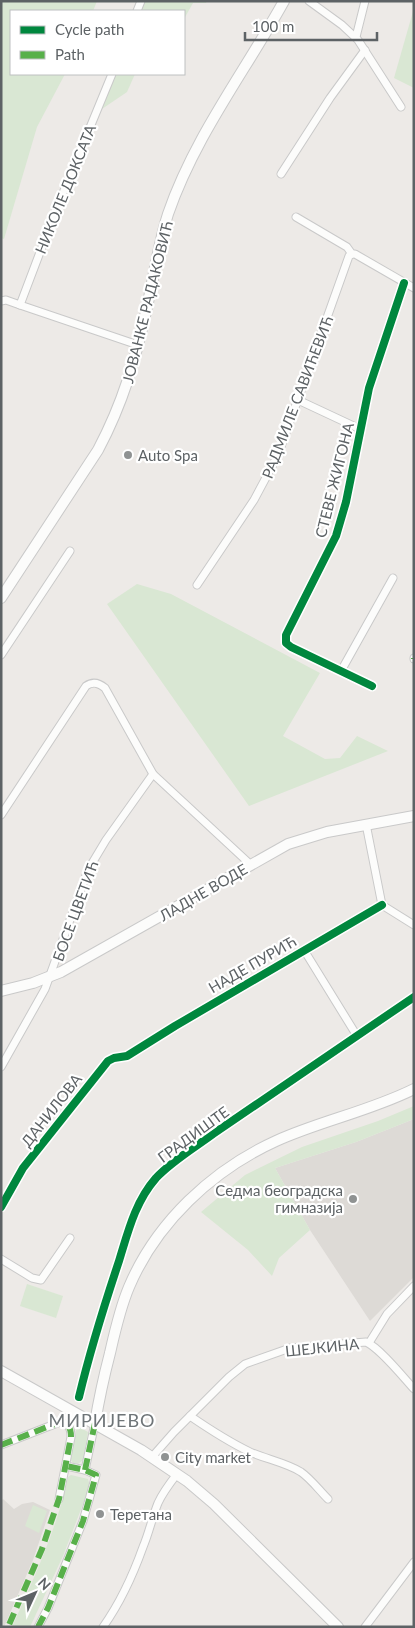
<svg xmlns="http://www.w3.org/2000/svg" width="415" height="1628" font-family="Lato,sans-serif">
	<rect width="100%" height="100%" fill="#edeae7"/>
	<g fill="#dddad6">
		<path d="M414,1119V1277L370,1321L310,1230L275,1168L356,1142Z"/>
		<path d="M3,1499L14,1509L22,1504L33,1502L50,1510L33,1560L4,1627H1V1501Z"/>
	</g>
	<g fill="#d9e7d3">
		<path d="M1,1H97L93,11H11V74H65L37,127L4,239L1,238Z"/>
		<path d="M141,1H207L206,3H193L184,19V11H137Z"/>
		<path d="M414,8V88L394,78Z"/>
		<path d="M112,74H135L127,92L96,113Z"/>
		<path d="M137,584L171,594L320,673L283,736L325,759L340,758L357,736L388,751L249,806L107,604Z"/>
		<path d="M414,1106V1119L356,1142L275,1168L310,1230L279,1258L272,1276L248,1250L201,1212L245,1175L302,1147L378,1121Z"/>
		<path d="M27,1284L63,1296L56,1318L20,1306Z"/>
		<path d="M77,1426L88,1432L83,1460L78,1464L73,1463L70,1459Z"/>
		<path d="M71,1475L88,1479L90,1486L63,1556L30,1627H12C34,1578 57,1529 68,1477Z"/>
		<path d="M33,1505L47,1511L39,1533L25,1526Z"/>
	</g>
	<g fill="none" stroke-linecap="round" stroke-linejoin="round">
		<g stroke="#c9c9c9" stroke-width="9">
			<g id="street">
				<path d="M309,1L342,25L358,40L401,107"/>
				<path d="M137,11L141,1"/>
				<path d="M356,37L365,1"/>
				<path d="M281,174L330,98L365,50"/>
				<path d="M296,217L347,247L352,254H355L414,288"/>
				<path d="M1,301L6,300L20,305L56,210L112,74"/>
				<path d="M20,305L138,345"/>
				<path d="M298,400L360,429"/>
				<path d="M197,585L254,500L278,455L349,256L352,254"/>
				<path d="M1,655L70,551"/>
				<path d="M414,659V658"/>
				<path d="M341,671L393,578"/>
				<path d="M372,686L291,647L286,643V635L336,536L346,502L369,388L404,283"/>
				<path d="M1,815L86,686C93,681 99,683 105,688L153,774L251,865"/>
				<path d="M366,824L382,905L414,925"/>
				<path d="M304,950L357,1036"/>
				<path d="M1,1067L45,989L88,870L106,840L153,774"/>
				<path d="M1,1207L23,1168L108,1061L114,1058L127,1056L175,1026L382,905"/>
				<path d="M1,1259L32,1278L41,1280L70,1238"/>
				<path d="M369,1343L387,1314L414,1286"/>
				<path d="M79,1397C90,1351 104,1306 119,1261C128,1232 135,1202 156,1178C172,1161 194,1148 213,1134L414,997"/>
				<path d="M190,1416C209,1429 229,1442 250,1452C266,1459 287,1463 301,1472C311,1479 319,1490 328,1499"/>
				<path d="M1,1445L60,1422C69,1424 71,1428 71,1437L59,1499"/>
				<path d="M152,1457L174,1432L229,1377L245,1364L290,1348L366,1342C380,1348 403,1377 414,1389"/>
				<path d="M85,1470L95,1423"/>
				<path d="M38,1627L48,1608L83,1521L96,1475L85,1470L66,1466"/>
				<path d="M103,1627C120,1603 133,1575 143,1547C149,1533 152,1518 158,1503C163,1492 170,1483 177,1474"/>
				<path d="M365,1627L414,1562"/>
			</g>
		</g>
		<g stroke="#c9c9c9" stroke-width="12">
			<g id="secondary">
				<path d="M1,598L98,450C123,403 136,358 147,307C154,276 158,245 168,214C195,136 244,73 284,1"/>
				<path d="M1,991L33,983L61,972L288,844L327,832L414,816"/>
				<path d="M1,1371L141,1450L187,1481L214,1504L338,1627"/>
				<path d="M95,1423C99,1399 104,1376 110,1353C115,1331 120,1308 129,1287C156,1223 212,1170 276,1141C320,1121 370,1111 414,1089"/>
			</g>
		</g>
		<use href="#street" stroke="#fcfcfb" stroke-width="7"/>
		<use href="#secondary" stroke="#fcfcfb" stroke-width="10"/>
		<g stroke="#58b04a" stroke-width="6" stroke-dasharray="12 6" stroke-linecap="butt">
			<path d="M414,659V658"/>
			<path d="M1,1445L60,1422C69,1424 71,1428 71,1437L59,1499L51,1522L42,1549L8,1627"/>
			<path d="M85,1470L95,1423"/>
			<path d="M38,1627L48,1608L83,1521L96,1475L85,1470L66,1466"/>
		</g>
		<g stroke="#fff" stroke-width="11">
			<g id="cycleway">
				<path d="M372,686L291,647L286,643V635L336,536L346,502L369,388L404,283"/>
				<path d="M1,1207L23,1168L108,1061L114,1058L127,1056L175,1026L382,905"/>
				<path d="M79,1397C90,1351 104,1306 119,1261C128,1232 135,1202 156,1178C172,1161 194,1148 213,1134L414,997"/>
			</g>
		</g>
		<use href="#cycleway" stroke="#00873e" stroke-width="8"/>
	</g>
	<g fill="#8f9292" stroke="#fff" stroke-width="2">
		<circle cx="128" cy="455" r="5"/>
		<circle cx="353" cy="1199" r="5"/>
		<circle cx="165" cy="1457" r="5"/>
		<circle cx="100" cy="1514" r="5"/>
	</g>
	<g text-anchor="middle" dominant-baseline="central" stroke-width="4.5" stroke-linejoin="round" paint-order="stroke">
		<g font-size="15" fill="#5d6265" stroke="#fff">
			<text transform="translate(65 189) rotate(-68)">НИКОЛЕ ДОКСАТА</text>
			<text transform="translate(147 302) rotate(-76)">ЈОВАНКЕ РАДАКОВИЋ</text>
			<text transform="translate(297 397) rotate(-69)">РАДМИЛЕ САВИЋЕВИЋ</text>
			<text transform="translate(334 480) rotate(-76)">СТЕВЕ ЖИГОНА</text>
			<text transform="translate(203 892) rotate(-30)">ЛАДНЕ ВОДЕ</text>
			<text transform="translate(75 911) rotate(-70)">БОСЕ ЦВЕТИЋ</text>
			<text transform="translate(252 964) rotate(-30)">НАДЕ ПУРИЋ</text>
			<text transform="translate(51 1110) rotate(-52)">ДАНИЛОВА</text>
			<text transform="translate(193 1134) rotate(-36)">ГРАДИШТЕ</text>
			<text transform="translate(322 1347) rotate(-6)">ШЕЈКИНА</text>
		</g>
		<g font-size="15" fill="#5d6265" stroke="#fff" text-anchor="start">
			<text x="138" y="455">Auto Spa</text>
			<text x="343" y="1190" text-anchor="end">Седма београдска<tspan x="343" dy="17">гимназија</tspan></text>
			<text x="175" y="1457">City market</text>
			<text x="110" y="1514">Теретана</text>
		</g>
		<g font-size="18" letter-spacing="1" fill="#6e7477" stroke="#fff">
			<text x="102" y="1420">МИРИЈЕВО</text>
		</g>
	</g>
	<rect width="415" height="1628" fill="none" stroke="#5d6265" stroke-width="5"/>
	<rect x="10" y="10" width="175" height="65" fill="#ffffff" stroke="#bec0c1"/>
	<rect x="20" y="26" width="25" height="8" fill="#00873e" stroke="#bec0c1"/>
	<text x="55" y="35" font-size="15" fill="#5d6265">Cycle path</text>
	<rect x="20" y="51" width="25" height="8" fill="#58b04a" stroke="#bec0c1"/>
	<text x="55" y="60" font-size="15" fill="#5d6265">Path</text>
	<g transform="translate(35 1593) rotate(46)" stroke="#ffffff" stroke-width="4" paint-order="stroke">
	<path d="M0-4L9 19L0 12L-9 19Z" fill="#5d6265"/>
	<text y="-8" font-size="14" font-weight="bold" text-anchor="middle" fill="#5d6265">N</text>
	</g>
	<path d="M245 32v8h132v-8" fill="none" stroke="#5d6265" stroke-width="2.5"/>
	<text x="252" y="32" font-size="15" fill="#5d6265" stroke="#ffffff" stroke-width="4" paint-order="stroke">100 m</text>
</svg>
